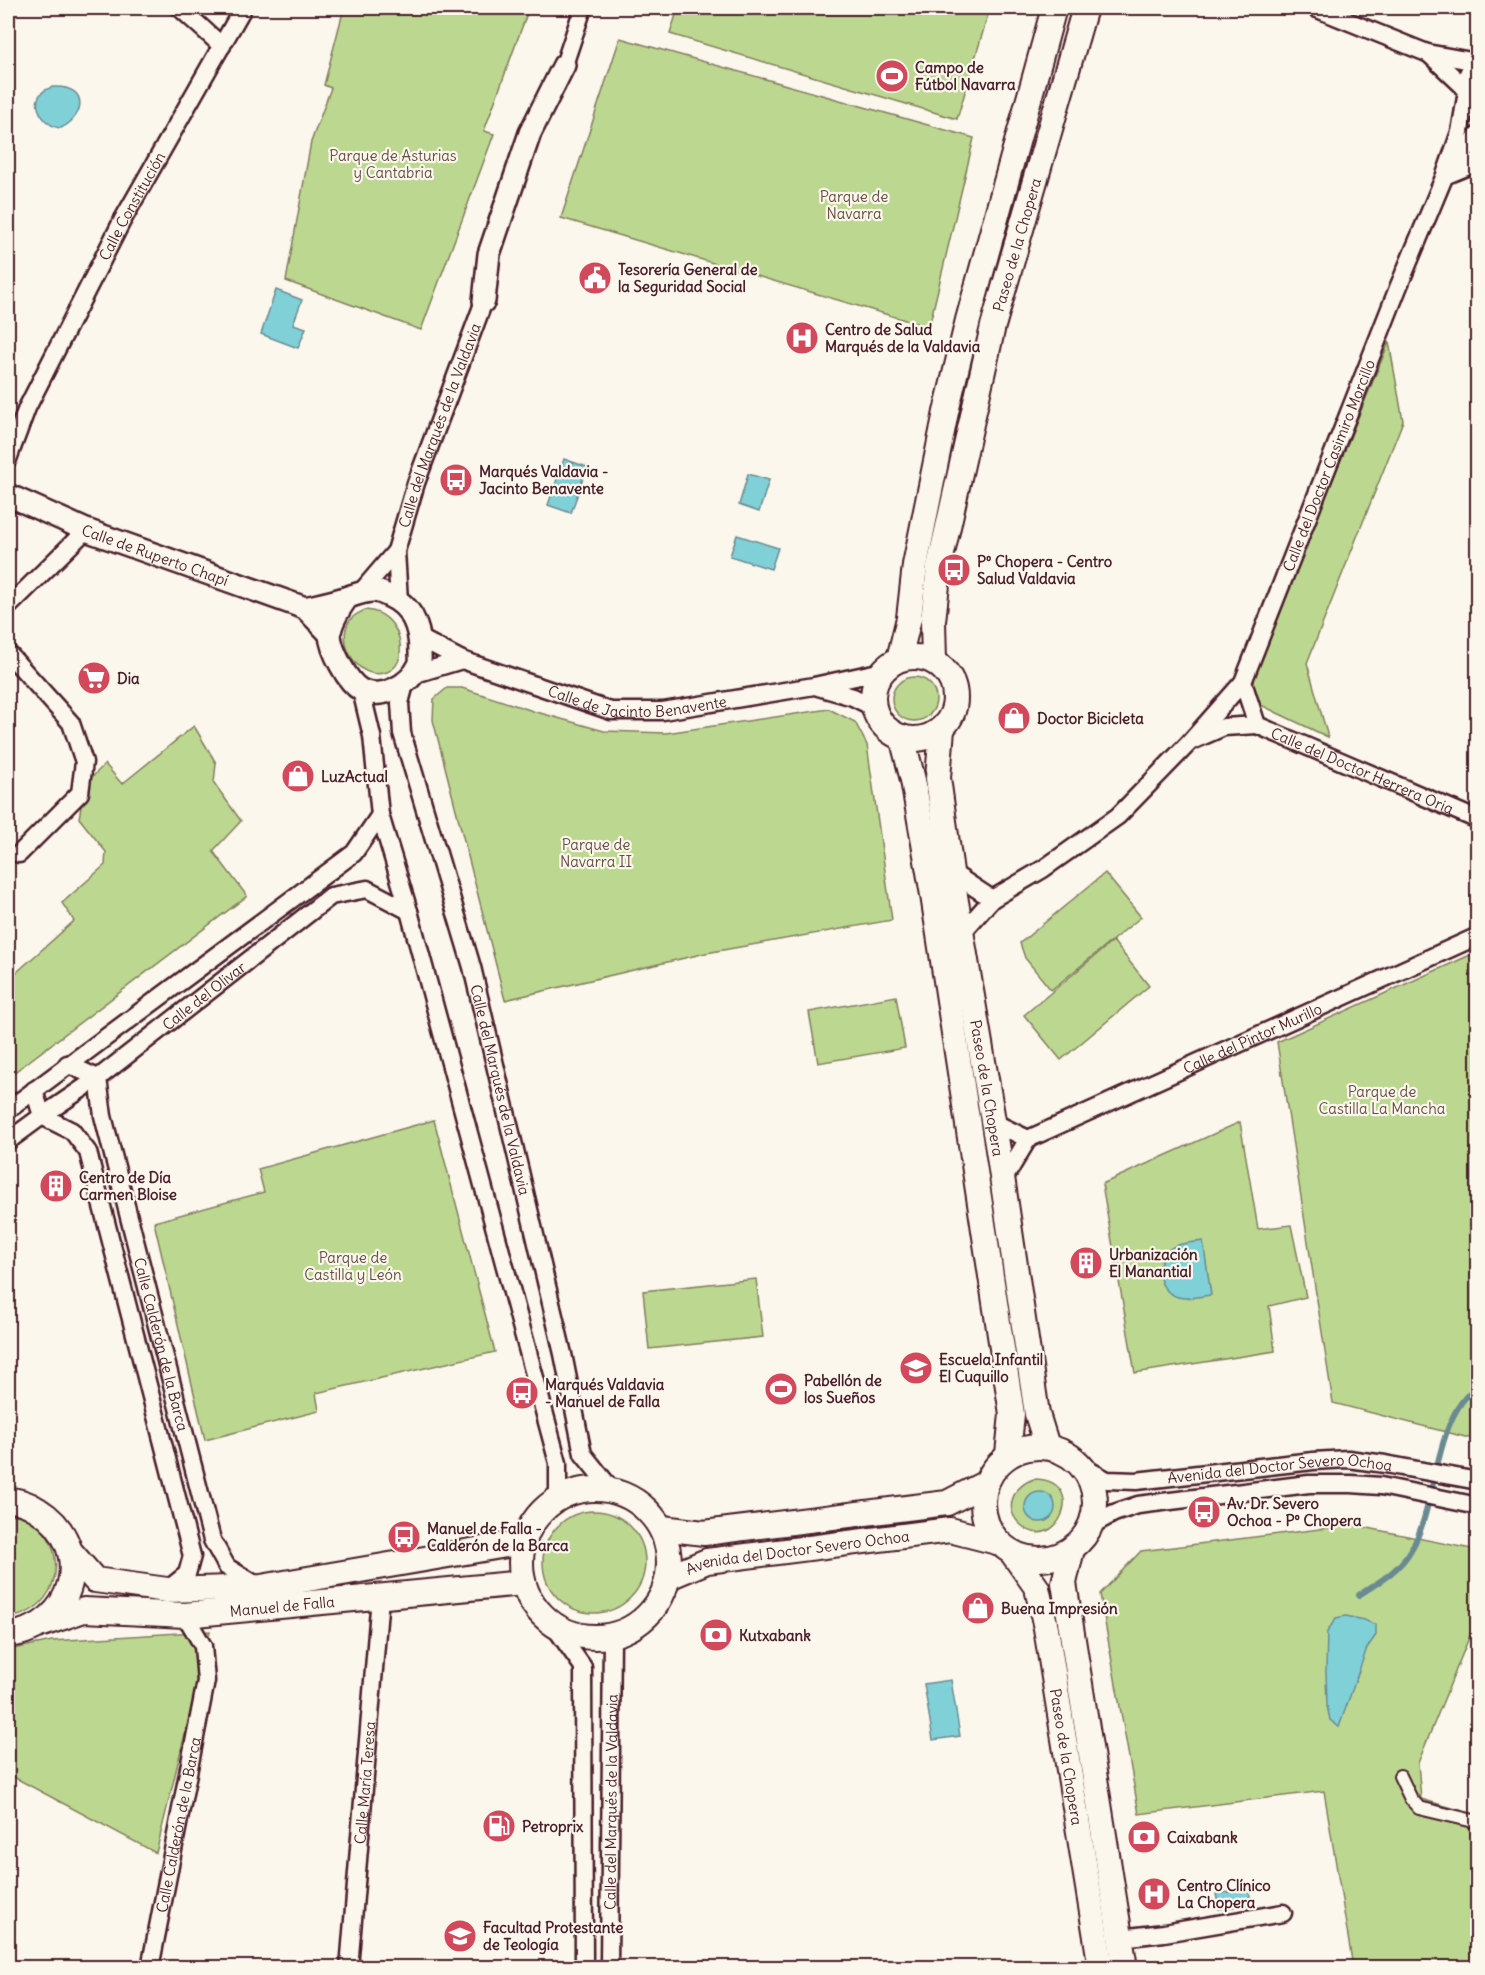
<svg xmlns="http://www.w3.org/2000/svg" width="1485" height="1975" font-family="Delius,sans-serif">
	<rect width="100%" height="100%" fill="#fbf7ec"/>
	<filter id="ink" filterUnits="userSpaceOnUse"><feTurbulence type="fractalNoise" baseFrequency=".0167" numOctaves="2"/><feDisplacementMap in="SourceGraphic" scale="12" xChannelSelector="R" yChannelSelector="G"/><feConvolveMatrix kernelMatrix="1 2 1 2 8 2 1 2 1" color-interpolation-filters="sRGB"/></filter>
	<g filter="url(#ink)">
		<g fill="#bcd890" stroke="#837c5e" stroke-width="1.5">
			<path d="M344,8H529L484,131L494,134L421,330L286,281L311,142L331,88L324,85Z"/>
			<path d="M678,8H990L957,119L670,34Z"/>
			<path d="M620,38L974,138L929,327L561,218Z"/>
			<path d="M1389,342L1403,421L1307,663L1328,737L1244,697Z"/>
			<path d="M365,610C388,611 403,632 400,655C399,662 395,669 387,672C357,683 335,640 350,620C353,615 359,613 365,610Z"/>
			<circle cx="914" cy="699" r="22"/>
			<path d="M447,688H462L533,711L604,731L666,733L829,709L855,722L867,745L892,920L706,953L505,1000L433,720L434,699Z"/>
			<path d="M194,726L216,763L214,783L241,821L213,851L247,896L8,1077V980L74,921L62,903L105,865L106,852L79,818L85,784L105,764L122,784Z"/>
			<path d="M1105,873L1141,917L1051,990L1025,958L1020,943Z"/>
			<path d="M1113,941L1149,986L1061,1060L1024,1015Z"/>
			<path d="M1477,952V1440L1333,1403L1277,1042Z"/>
			<path d="M896,996L905,1048L818,1063L809,1012Z"/>
			<path d="M434,1120L495,1352L316,1393L319,1411L205,1440L154,1222L264,1192L258,1169Z"/>
			<path d="M1240,1122L1258,1229L1291,1225L1306,1297L1269,1306L1275,1351L1135,1373L1102,1184Z"/>
			<path d="M756,1279L763,1337L649,1349L643,1291Z"/>
			<path d="M1034,1479C1090,1479 1057,1557 1021,1525C1002,1508 1014,1485 1034,1479Z"/>
			<circle cx="594" cy="1562" r="51"/>
			<path d="M8,1514C68,1517 75,1609 8,1618Z"/>
			<path d="M1353,1525L1477,1550V1618L1418,1763L1421,1799L1477,1815V1967H1353L1324,1791L1139,1814L1100,1594L1141,1551Z"/>
			<path d="M210,1631L156,1853L8,1774V1650L52,1641Z"/>
		</g>
		<g fill="#80d1d7" stroke="#6a8a92" stroke-width="1.5">
			<path d="M53,87C90,85 85,117 61,128C44,128 22,95 53,87Z"/>
			<path d="M276,290L302,300L293,324L306,328L298,348L261,334Z"/>
			<path d="M564,459L587,467L571,513L548,505Z"/>
			<path d="M748,474L769,480L759,512L739,505Z"/>
			<path d="M737,535L778,548L771,569L730,556Z"/>
			<path d="M1203,1241L1211,1295C1201,1296 1188,1300 1178,1297C1156,1291 1153,1261 1171,1248C1180,1242 1193,1243 1203,1241Z"/>
			<circle cx="1040" cy="1507" r="15"/>
			<path d="M1346,1616L1364,1620L1376,1625V1635L1367,1648L1339,1727L1330,1720L1327,1706L1326,1672L1327,1632L1336,1618Z"/>
			<path d="M951,1680L960,1736L933,1740L924,1684Z"/>
			<path d="M1249,1889L1251,1904L1219,1909L1216,1894Z"/>
		</g>
		<g fill="none" stroke-linecap="round" stroke-linejoin="round">
			<path stroke="#6a8a92" stroke-width="6" d="M1359,1595C1379,1582 1399,1571 1411,1550C1438,1505 1433,1416 1478,1386"/>
			<g stroke="#4a1f2b" stroke-width="16">
				<path id="pedestrian" d="M1400,1776L1411,1799L1419,1808L1478,1822"/>
			</g>
			<g stroke="#4a1f2b" stroke-width="21">
				<g id="minor">
					<path d="M180,8L222,46"/>
					<path d="M1315,8L1427,53L1477,62"/>
					<path d="M1428,53L1464,87"/>
					<path d="M1478,61C1461,76 1461,97 1478,112"/>
					<path d="M564,65L583,8"/>
					<path d="M1454,165L1478,135"/>
					<path d="M1449,174L1478,162"/>
					<path id="s1" d="M8,459L27,408L122,221L243,8"/>
					<path d="M361,592L396,551"/>
					<path id="s2" d="M399,601L396,551L416,483L484,301"/>
					<path d="M8,607L86,530"/>
					<path id="s3" d="M420,638L462,660L611,711H663L814,686L883,671"/>
					<path d="M8,653L71,723L84,762L80,793L19,854"/>
					<path d="M412,675L462,660"/>
					<path id="s4" d="M1243,682L1257,725L1478,820"/>
					<path id="s5" d="M405,684L400,703L402,733L472,967L563,1354L583,1454L612,1490"/>
					<path d="M818,687L853,697L875,708"/>
					<path d="M361,690L372,736L380,815L409,911L558,1463V1498"/>
					<path d="M1192,741L1224,727L1257,725"/>
					<path d="M951,872L992,899"/>
					<path id="s6" d="M961,934L992,899L1043,869L1118,816L1189,743L1243,682L1398,288L1445,175L1460,132L1466,97"/>
					<path id="s7" d="M67,1064L98,1078L103,1116L212,1540L227,1567L260,1587"/>
					<path d="M34,1090L42,1116L72,1131L88,1152L192,1556L187,1574L167,1590"/>
					<path d="M8,1110L354,853L380,815"/>
					<path d="M993,1122L1028,1139L1002,1182"/>
					<path id="s8" d="M1028,1139L1478,936"/>
					<path id="s9" d="M8,1141L42,1116L98,1078L331,896L367,889L409,911"/>
					<path id="s10" d="M1083,1467L1107,1480L1136,1481L1313,1461L1348,1459L1385,1464L1478,1481"/>
					<path d="M1090,1526L1114,1513L1138,1505L1309,1484H1351L1381,1486L1478,1506"/>
					<path d="M554,1626L583,1667L584,1968"/>
					<path d="M1120,1938L1164,1933L1283,1913"/>
					<path id="s11" d="M150,1968L206,1681L203,1646L185,1615"/>
					<path id="s12" d="M349,1968L380,1597"/>
					<path id="s13" d="M609,1968L612,1635"/>
				</g>
			</g>
			<g stroke="#4a1f2b" stroke-width="26">
				<g id="tertiary">
					<path d="M484,301L489,254L530,133L564,65"/>
					<path id="s14" d="M8,495L86,530L305,608L330,634"/>
					<path d="M305,608C318,605 332,602 345,598C355,595 365,590 376,591C380,592 385,594 389,596C412,606 420,627 420,652C420,656 421,661 419,665C410,685 382,700 361,690C347,682 331,650 330,635C330,622 340,608 347,598"/>
				</g>
			</g>
			<g stroke="#4a1f2b" stroke-width="28">
				<g id="secondary">
					<circle cx="914" cy="698" r="41"/>
					<path d="M899,659L909,618L915,565L946,412L968,320L1054,8"/>
					<path id="s15" d="M934,661L933,621L939,567L993,326L1085,8"/>
					<path id="s16" d="M942,729L938,778L951,872L998,1150L1037,1414L1047,1446"/>
					<path d="M902,737L913,780L933,895L1012,1414L1008,1454"/>
					<circle cx="1039" cy="1503" r="56"/>
					<circle cx="595" cy="1563" r="74"/>
					<path d="M8,1500C19,1500 29,1504 38,1510C96,1546 75,1628 8,1635"/>
					<path d="M662,1528L704,1533L947,1503L984,1484"/>
					<path d="M1072,1549L1064,1583L1125,1968"/>
					<path d="M70,1551L95,1580L167,1590L261,1587L524,1542"/>
					<path id="s17" d="M1013,1554L1037,1588L1046,1628L1101,1968"/>
					<path id="s18" d="M669,1577L707,1561L950,1530L997,1542"/>
					<path id="s19" d="M43,1624L84,1610L185,1615L523,1583"/>
				</g>
			</g>
			<use href="#pedestrian" stroke="#fbf7ec" stroke-width="12"/>
			<use href="#minor" stroke="#fbf7ec" stroke-width="16"/>
			<use href="#tertiary" stroke="#fbf7ec" stroke-width="21"/>
			<use href="#secondary" stroke="#fbf7ec" stroke-width="24"/>
		</g>
	</g>
	<defs>
		<g id="stadium-disc" transform="scale(1.725)"><circle r="9.5" fill="#d1495b" stroke="#fbf7ec"/><path d="M0-5a6.5 5 0 1 0 0 10a6.5 5 0 1 0 0-10ZM-3.5-1.8h7v3.6h-7Z" fill="#fff"/></g>
		<g id="civic-disc" transform="scale(1.725)"><circle r="9.5" fill="#d1495b" stroke="#fbf7ec"/><path d="M-.6-6.5H3V-4.5H.6V-3L4-1V1h2V6H-6V1h2V-1L-.6-3ZM-1.2 2.5V6h2.4V2.5Z" fill="#fff"/></g>
		<g id="hospital-disc" transform="scale(1.725)"><circle r="9.5" fill="#d1495b" stroke="#fbf7ec"/><path d="M-5-5h3v3.5h4V-5h3V5h-3V1.5h-4V5h-3Z" fill="#fff"/></g>
		<g id="bus-disc" transform="scale(1.725)"><circle r="9.5" fill="#d1495b" stroke="#fbf7ec"/><path d="M-5-6H5V4H4V6H2V4H-2V6H-4V4H-5ZM-3.5-4V0h7V-4ZM-3.5 1.2v1.5H-2V1.2ZM2 1.2v1.5H3.5V1.2Z" fill="#fff"/></g>
		<g id="supermarket-disc" transform="scale(1.725)"><circle r="9.5" fill="#d1495b" stroke="#fbf7ec"/><path d="M-6-5.5h2.5l.6 2H6L4.5 2H-2.5L-4.4-4H-6ZM-1.5 3.2a1.3 1.3 0 1 0 .1 0ZM3 3.2a1.3 1.3 0 1 0 .1 0Z" fill="#fff"/></g>
		<g id="shop-disc" transform="scale(1.725)"><circle r="9.5" fill="#d1495b" stroke="#fbf7ec"/><path d="M-5-2.5h2.3a2.7 3.5 0 0 1 5.4 0H5L5.5 6h-11ZM-1.5-2.5h3a1.5 2.3 0 0 0-3 0Z" fill="#fff"/></g>
		<g id="building-disc" transform="scale(1.725)"><circle r="9.5" fill="#d1495b" stroke="#fbf7ec"/><path d="M-4-6H4V6H1V3H-1V6H-4ZM-2.5-4.3h1.7v1.8h-1.7ZM.8-4.3h1.7v1.8H.8ZM-2.5-1h1.7V.8h-1.7ZM.8-1h1.7V.8H.8Z" fill="#fff"/></g>
		<g id="school-disc" transform="scale(1.725)"><circle r="9.5" fill="#d1495b" stroke="#fbf7ec"/><path d="M0-5L7-2L0 1L-7-2ZM-4 1L0 2.5L4 1V4Q0 6-4 4Z" fill="#fff"/></g>
		<g id="bank-disc" transform="scale(1.725)"><circle r="9.5" fill="#d1495b" stroke="#fbf7ec"/><path d="M-6-4H6V4H-6ZM0-2.3a2.3 2.3 0 1 0 0 4.6a2.3 2.3 0 1 0 0-4.6Z" fill="#fff"/></g>
		<g id="fuel-disc" transform="scale(1.725)"><circle r="9.5" fill="#d1495b" stroke="#fbf7ec"/><path d="M-5.5-6h7V0h2V4h1.3V-2.5L3-4.5l.8-.8L6-3V5H2.5V1h-1V6h-7ZM-4.2-4.7v3.2H.2V-4.7Z" fill="#fff"/></g>
		<g id="university-disc" transform="scale(1.725)"><circle r="9.5" fill="#d1495b" stroke="#fbf7ec"/><path d="M0-5L7-2L0 1L-7-2ZM-4 1L0 2.5L4 1V4Q0 6-4 4Z" fill="#fff"/></g>
	</defs>
	<g fill-rule="evenodd">
		<use href="#stadium-disc" x="892" y="76"/>
		<use href="#civic-disc" x="595" y="278"/>
		<use href="#hospital-disc" x="802" y="338"/>
		<use href="#bus-disc" x="456" y="480"/>
		<use href="#bus-disc" x="954" y="570"/>
		<use href="#supermarket-disc" x="94" y="678"/>
		<use href="#shop-disc" x="1014" y="718"/>
		<use href="#shop-disc" x="298" y="776"/>
		<use href="#building-disc" x="56" y="1186"/>
		<use href="#building-disc" x="1086" y="1263"/>
		<use href="#school-disc" x="916" y="1368"/>
		<use href="#stadium-disc" x="781" y="1389"/>
		<use href="#bus-disc" x="522" y="1393"/>
		<use href="#bus-disc" x="1204" y="1512"/>
		<use href="#bus-disc" x="404" y="1537"/>
		<use href="#shop-disc" x="978" y="1608"/>
		<use href="#bank-disc" x="716" y="1635"/>
		<use href="#fuel-disc" x="499" y="1826"/>
		<use href="#bank-disc" x="1144" y="1837"/>
		<use href="#hospital-disc" x="1154" y="1894"/>
		<use href="#university-disc" x="460" y="1936"/>
	</g>
	<g text-anchor="middle" dominant-baseline="central" stroke-width="4.5" stroke-linejoin="round" paint-order="stroke">
		<g font-size="15" font-weight="bold" fill="#4a1f2b" stroke="#fbf7ec" text-anchor="start">
			<text x="915" y="67">Campo de<tspan x="915" dy="17">Fútbol Navarra</tspan></text>
			<text x="618" y="269">Tesorería General de<tspan x="618" dy="17">la Seguridad Social</tspan></text>
			<text x="825" y="329">Centro de Salud<tspan x="825" dy="17">Marqués de la Valdavia</tspan></text>
			<text x="479" y="471">Marqués Valdavia -<tspan x="479" dy="17">Jacinto Benavente</tspan></text>
			<text x="977" y="561">Pº Chopera - Centro<tspan x="977" dy="17">Salud Valdavia</tspan></text>
			<text x="117" y="678">Dia</text>
			<text x="1037" y="718">Doctor Bicicleta</text>
			<text x="321" y="776">LuzActual</text>
			<text x="79" y="1177">Centro de Día<tspan x="79" dy="17">Carmen Bloise</tspan></text>
			<text x="1109" y="1254">Urbanización<tspan x="1109" dy="17">El Manantial</tspan></text>
			<text x="939" y="1359">Escuela Infantil<tspan x="939" dy="17">El Cuquillo</tspan></text>
			<text x="804" y="1380">Pabellón de<tspan x="804" dy="17">los Sueños</tspan></text>
			<text x="545" y="1384">Marqués Valdavia<tspan x="545" dy="17">- Manuel de Falla</tspan></text>
			<text x="1227" y="1503">Av. Dr. Severo<tspan x="1227" dy="17">Ochoa - Pº Chopera</tspan></text>
			<text x="427" y="1528">Manuel de Falla -<tspan x="427" dy="17">Calderón de la Barca</tspan></text>
			<text x="1001" y="1608">Buena Impresión</text>
			<text x="739" y="1635">Kutxabank</text>
			<text x="522" y="1826">Petroprix</text>
			<text x="1167" y="1837">Caixabank</text>
			<text x="1177" y="1885">Centro Clínico<tspan x="1177" dy="17">La Chopera</tspan></text>
			<text x="483" y="1927">Facultad Protestante<tspan x="483" dy="17">de Teología</tspan></text>
		</g>
		<g font-size="15" fill="#664d44" stroke="#fbf7ec">
			<text x="393" y="155">Parque de Asturias<tspan x="393" dy="17">y Cantabria</tspan></text>
			<text x="854" y="196">Parque de<tspan x="854" dy="17">Navarra</tspan></text>
			<text x="596" y="844">Parque de<tspan x="596" dy="17">Navarra II</tspan></text>
			<text x="1382" y="1091">Parque de<tspan x="1382" dy="17">Castilla La Mancha</tspan></text>
			<text x="353" y="1257">Parque de<tspan x="353" dy="17">Castilla y León</tspan></text>
		</g>
		<g font-size="15" fill="#4a1f2b" stroke="#fbf7ec">
			<text stroke="none"><textPath href="#s1" startOffset="282">Calle Constitución</textPath></text>
			<text stroke="none"><textPath href="#s15" startOffset="426">Paseo de la Chopera</textPath></text>
			<text stroke="none"><textPath href="#s2" startOffset="183">Calle del Marqués de la Valdavia</textPath></text>
			<text stroke="none"><textPath href="#s6" startOffset="614">Calle del Doctor Casimiro Morcillo</textPath></text>
			<text stroke="none"><textPath href="#s14" startOffset="159">Calle de Ruperto Chapí</textPath></text>
			<text stroke="none"><textPath href="#s3" startOffset="230">Calle de Jacinto Benavente</textPath></text>
			<text stroke="none"><textPath href="#s4" startOffset="160">Calle del Doctor Herrera Oria</textPath></text>
			<text stroke="none"><textPath href="#s9" startOffset="244">Calle del Olivar</textPath></text>
			<text stroke="none"><textPath href="#s8" startOffset="246">Calle del Pintor Murillo</textPath></text>
			<text stroke="none"><textPath href="#s16" startOffset="363">Paseo de la Chopera</textPath></text>
			<text stroke="none"><textPath href="#s5" startOffset="420">Calle del Marqués de la Valdavia</textPath></text>
			<text stroke="none"><textPath href="#s7" startOffset="308">Calle Calderón de la Barca</textPath></text>
			<text stroke="none"><textPath href="#s10" startOffset="201">Avenida del Doctor Severo Ochoa</textPath></text>
			<text stroke="none"><textPath href="#s18" startOffset="132">Avenida del Doctor Severo Ochoa</textPath></text>
			<text stroke="none"><textPath href="#s19" startOffset="242">Manuel de Falla</textPath></text>
			<text stroke="none"><textPath href="#s17" startOffset="213">Paseo de la Chopera</textPath></text>
			<text stroke="none"><textPath href="#s12" startOffset="186">Calle María Teresa</textPath></text>
			<text stroke="none"><textPath href="#s13" startOffset="166">Calle del Marqués de la Valdavia</textPath></text>
			<text stroke="none"><textPath href="#s11" startOffset="146">Calle Calderón de la Barca</textPath></text>
		</g>
	</g>
	<rect width="1485" height="1975" fill="none" stroke="#fbf7ec" stroke-width="30"/>
	<rect x="15" y="15" width="1455" height="1945" fill="none" stroke="#4a1f2b" stroke-width="2" filter="url(#ink)"/>
</svg>
